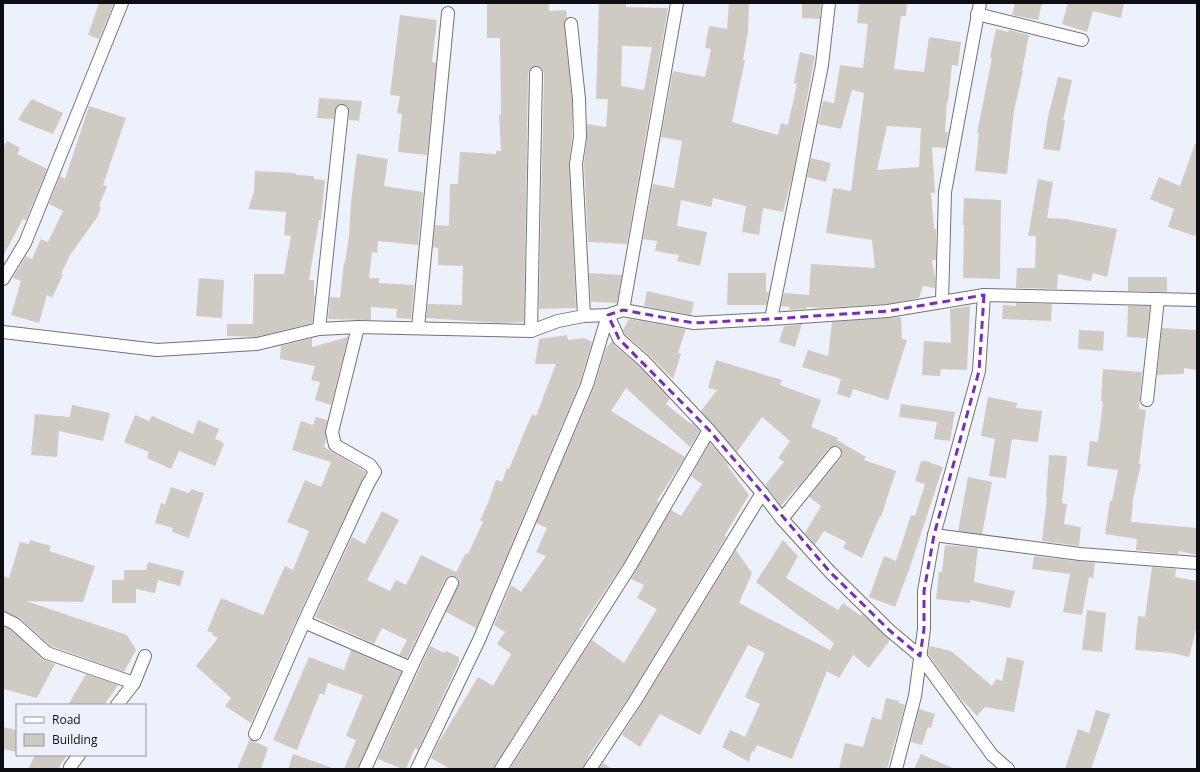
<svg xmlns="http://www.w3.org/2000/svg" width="1200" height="772" font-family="'Open Sans',sans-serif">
	<rect width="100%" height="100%" fill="#edf1fb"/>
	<g fill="#d0cbc2" fill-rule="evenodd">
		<path d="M99,3H114L99,39L88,35Z"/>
		<path d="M487,3H549V11L566,10L567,18L564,21V25L572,100V137L569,164L576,308L539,309L544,73L540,67L536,66L530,69L528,73L524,322L500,323L426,318L428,304L462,305L463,266L438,265V248L433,247L435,225L449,226L450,184H458L460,152L496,154V151H501L499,115H501L500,38H487Z"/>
		<path d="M599,3H626V7L668,8L627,244L588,242L584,164L587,138V124L606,127L608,99H596ZM622,46L652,47L644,90L621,86Z"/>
		<path d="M729,3H749L748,32L743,60H745L732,122L778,135L781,123L788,125L797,84L794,83L800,52L815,56L793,173L783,212L763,208L759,235L742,232L746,206L713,198L711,207L681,200L677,226L707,232L700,266L677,261L679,255L655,251L657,241L643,239L653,184L674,188L682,141L661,137L673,71L705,77L711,49L705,48L709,26L727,29Z"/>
		<path d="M802,3H821L820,19L802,18Z"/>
		<path d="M859,3H907L906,16H901L894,69L924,72L929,37L961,42L958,66L952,65L948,102H947L945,132H948L946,148L932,147L935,193H931L934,229H936V260H932L935,279V288L923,286L919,298L887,304L819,308L807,307L806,309L789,310L790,307L781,306L784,293L809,295L811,264L875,268L872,240L826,233L833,188L851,191L864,93L852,90L841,129L818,124L823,101L834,103L840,65L863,68L868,24L857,23ZM887,126L921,128L919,167L877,170Z"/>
		<path d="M1015,3H1042L1038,20L1012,15Z"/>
		<path d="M1068,3H1124L1121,18L1093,11L1087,32L1062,24Z"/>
		<path d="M400,15L437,20L432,62L436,63L427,155L398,152L402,114L397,113L400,96L390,95Z"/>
		<path d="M996,29L1008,32L1009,30L1029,35L1022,71H1023L1014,111L1007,174L975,171L979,133H977L992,58L990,57Z"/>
		<path d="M1058,77L1072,80L1063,120H1065L1060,151L1043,149L1048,117Z"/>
		<path d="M319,98L362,101L359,121L349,120V108L347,105L342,104L336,107L334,119L317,118Z"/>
		<path d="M32,99L63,113L53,134L18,120L23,111Z"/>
		<path d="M89,106L126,118L103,185L107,186L99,206L101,207L98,216L70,255L61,274L63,275L52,298L47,295L39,323L11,315L21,281L13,278L26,256L32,259L41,239L48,242L63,211L49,204L60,176L65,179Z"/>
		<path d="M7,141L20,148L17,154L47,169L26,220L23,219L3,256V147Z"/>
		<path d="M1195,144L1197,145V229L1195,236L1168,227L1174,209L1150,199L1159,177L1180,186Z"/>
		<path d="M357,154L388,159L384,186L423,192L418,245L378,241L377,253L372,252L369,278H379V283L414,285L411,319L396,318L397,309L371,307V320L328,319L330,297L340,298L344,262L345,263L349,236L351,202Z"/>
		<path d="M811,158L831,163L826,182L807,177Z"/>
		<path d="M255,171L296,173V175L314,176V179L325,180L321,220H319L309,280H314V296H315L312,323L256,337L227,336V324H253L254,274H284L291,236L284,235L286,212L248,209L254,192Z"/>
		<path d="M1038,179L1053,182L1047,218L1066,219L1117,229L1107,277L1093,273L1091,281L1058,274L1057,289L1016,288L1017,268H1035L1036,236H1028Z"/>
		<path d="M964,198L1001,200L1000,279L963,278L964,225H963Z"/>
		<path d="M589,273L622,275L617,303L591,302Z"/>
		<path d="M728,273H766V292H769L766,305H727Z"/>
		<path d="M1128,277H1167V292L1128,291Z"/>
		<path d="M199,278L224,280L222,318L196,316Z"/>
		<path d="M647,291L694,302L691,315L644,306Z"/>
		<path d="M1016,303L1052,304L1051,321L1002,319L1003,305L1016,306Z"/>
		<path d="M970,306L967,370L941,369L940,376L922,375L924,341L951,343L950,309Z"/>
		<path d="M1128,306H1150L1146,338L1127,337Z"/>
		<path d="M901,317L902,339L907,340L888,400L853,389L850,398L837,394L841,379L802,367L808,350L828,356L832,322Z"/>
		<path d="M629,319L686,329L678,353L681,354L673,379L649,355L625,334L623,330Z"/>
		<path d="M802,324L795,347L779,342L784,326Z"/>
		<path d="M1162,328L1197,330V370L1184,368V374L1157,375Z"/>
		<path d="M1079,330L1104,331L1103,351L1078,349Z"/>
		<path d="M567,335L568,340L584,338L592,342L580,382L476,628L446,612L459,583L458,578L452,576L448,577L445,580L407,658L399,655L407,640L382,628L374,644L315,617L352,537L365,544L382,511L399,520L367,580L390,591L396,580L406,585L421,555L456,572L466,553L468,554L483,522L480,520L488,503L496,480L502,482L507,468L509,469L532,414L536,416L556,364H535L539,339Z"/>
		<path d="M348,337L331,405L315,400L320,382L311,380L315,366L280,359L281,346L312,338V347Z"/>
		<path d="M612,341L614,345L639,366L670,399L666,404L691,424L692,423L700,431L690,447L626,388L611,411L685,457L657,501L659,502L625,561L579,630L580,631L495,765L494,769H450L431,758L437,745L478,677L493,686L511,654L497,644L505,632L494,625L511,585L521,592L546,556L536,552L547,528L536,523L594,388L606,348Z"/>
		<path d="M716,360L782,380L780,385L821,400L811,427L838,438L837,440L866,457L864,460L896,471L881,517L880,516L862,558L843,548L846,542L824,531L815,545L805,533L821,506L809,497L841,458L842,454L840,447L836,446L829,448L798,487H797L781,506L765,485L784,462L778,458L790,441L762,417L737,452L701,411L717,390L708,388Z"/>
		<path d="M1103,369L1142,372L1139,409L1146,410L1139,464H1141L1132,504H1133L1131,522L1197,528V555L1179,551L1178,554L1136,550L1137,539L1105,534L1110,501H1112L1118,470L1087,466L1090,441L1098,442L1103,402L1101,401Z"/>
		<path d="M988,397L1017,403L1016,408L1042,411L1038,442L1012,439L1006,478L989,476L995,439L981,436Z"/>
		<path d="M901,404L955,412L950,441L934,439L937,422L899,417Z"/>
		<path d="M72,405L110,413L103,441L59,431L57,457L31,455L35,414L70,417Z"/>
		<path d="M135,415L149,421L152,416L193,434L198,420L219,429L215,439L223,442L222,443L224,444L215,466L179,451L171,469L147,458L149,452L124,442Z"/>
		<path d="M316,417L327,420L325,431L326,440L324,447L366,472L297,619L251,723L225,706L231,698L196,666L218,638L212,635L213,633L207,631L221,598L263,615L285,566L293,570L309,531L287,522L305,480L321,487L331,462L292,450L301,421L313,425Z"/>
		<path d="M710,443L728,464L727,465L749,495L725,535L726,537L629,697L589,755L583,769H510L592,640L624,663L657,609L637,598L644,585L631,579L671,510L681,516L702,484L691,476Z"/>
		<path d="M1049,455L1067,456L1062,503L1067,504L1064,524L1081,527L1079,546L1042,541L1047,497H1046Z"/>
		<path d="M921,461H926L943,467L909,570L895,607L869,597L884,556L896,561L911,515L915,516L925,484L915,481Z"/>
		<path d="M968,477L992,482L982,534L958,531Z"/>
		<path d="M171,487L189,493L191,489L204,493L189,538L172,532L173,528L155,523L161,503L165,504Z"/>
		<path d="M30,540L51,546L49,551L95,566L83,602L26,601L127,635L136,650L124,672L51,646L20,618L3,611V576L9,578L20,542L29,544Z"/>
		<path d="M783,540L798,556L786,578L838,610L843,603L861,616L862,614L890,640L869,668L853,655L839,678L827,671L792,759L757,745L754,752L752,751L749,762L722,747L730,730L745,737L760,704L745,697L765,653L748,645L700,735L660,714L640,747L622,735L641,705L736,550L752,573L739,603L830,650L834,643L756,582Z"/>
		<path d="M945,545L978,548L974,582L1015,591L1010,608L970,600V603L936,599L939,572H942Z"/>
		<path d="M1034,556L1095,563L1093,578L1089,577L1082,615L1063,612L1070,574L1032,569Z"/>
		<path d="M148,562L184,571L180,586L158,580L155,593L136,589V603H112V580H124V570H146Z"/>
		<path d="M1152,567L1176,569L1175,577L1197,581V626L1189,657L1172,653L1135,650L1138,616L1145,617Z"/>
		<path d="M1087,610L1106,613L1102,652L1082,650Z"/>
		<path d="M3,626L11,630L42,659L55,664L37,698L3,689Z"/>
		<path d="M430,646L444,653L446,651L459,657V662L418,750L415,748L406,769H402L378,759Z"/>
		<path d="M930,646L951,651L992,686L996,679L1002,681L1007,657L1024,661L1014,712L985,707L977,716L961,699L928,654Z"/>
		<path d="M351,650L401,672L358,769H344L356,740L346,736L363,695L328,683L324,695L320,693L297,750L273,740L309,657L344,670Z"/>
		<path d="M86,674L118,685L104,705H68Z"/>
		<path d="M886,698L899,701V703L905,705L887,769H839L845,743L863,747L872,717L881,720Z"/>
		<path d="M919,709L935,714L931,728L928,727L922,745L911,742Z"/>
		<path d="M1096,710L1110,714L1091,769H1065L1078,729L1089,733Z"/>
		<path d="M3,727L17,730V752L3,749Z"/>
		<path d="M250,739L268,748L261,769H237Z"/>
		<path d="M293,754L330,767V769H288Z"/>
		<path d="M921,754L955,769H914Z"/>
		<path d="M35,755H67L58,769H28Z"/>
		<path d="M603,763L612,769H599Z"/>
	</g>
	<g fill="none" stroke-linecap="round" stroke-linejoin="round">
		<g stroke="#70737c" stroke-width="14">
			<g id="minor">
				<path d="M977,14L1082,40"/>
				<path d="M571,24L579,99L580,137L576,164L584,316"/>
				<path d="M3,279L25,243L122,3"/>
				<path d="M942,302L945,192L980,3"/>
				<path d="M623,310L677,3"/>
				<path d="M608,315L619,339L644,361L709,430L762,493L782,519L830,572L889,630L920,656L992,755L1008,769"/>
				<path d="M771,319L822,65L829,3"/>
				<path d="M418,328L448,13"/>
				<path d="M319,329L342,111"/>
				<path d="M531,331L536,73"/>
				<path d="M3,332L157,350L257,344L319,329L358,327L531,331L558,321L584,316L608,315L623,310L694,323L771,319L888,311L984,295L1197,300"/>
				<path d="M1147,400L1158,299"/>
				<path d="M782,519L835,453"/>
				<path d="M934,535L1080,554L1197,563"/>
				<path d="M3,618L15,624L47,653L134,683"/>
				<path d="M304,622L411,668"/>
				<path d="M117,705L134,683L145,656"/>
				<path d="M255,734L304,622L368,484L375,472L370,465L335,445L332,432L358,327"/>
				<path d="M70,767L79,755"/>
				<path d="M365,769L411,668L452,583"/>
				<path d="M417,769L479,640L587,385L608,315"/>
				<path d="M501,769L631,565L709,430"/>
				<path d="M590,769L635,701L762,493"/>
				<path d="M896,769L915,696L924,629V591L934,535L979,371L984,295"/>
			</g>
		</g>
		<use href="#minor" stroke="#fff" stroke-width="12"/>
	</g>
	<path fill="none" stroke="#7b2cbf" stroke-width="3" stroke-dasharray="8 5" stroke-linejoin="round" d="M984,295L979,371L934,535L924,591V629L920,656L889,630L830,572L709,430L619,339L608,315L623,310L694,323L771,319L888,311Z"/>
	<rect width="1200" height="772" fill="none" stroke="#0d0e12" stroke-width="8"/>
	<rect x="16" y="704" width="130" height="52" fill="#edf1fb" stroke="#93969e"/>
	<rect x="24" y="717" width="20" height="6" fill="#ffffff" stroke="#93969e"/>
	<text x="52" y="724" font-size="12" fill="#0d0e12">Road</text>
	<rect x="24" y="734" width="20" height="12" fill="#d0cbc2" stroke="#93969e"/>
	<text x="52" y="744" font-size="12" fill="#0d0e12">Building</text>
</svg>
